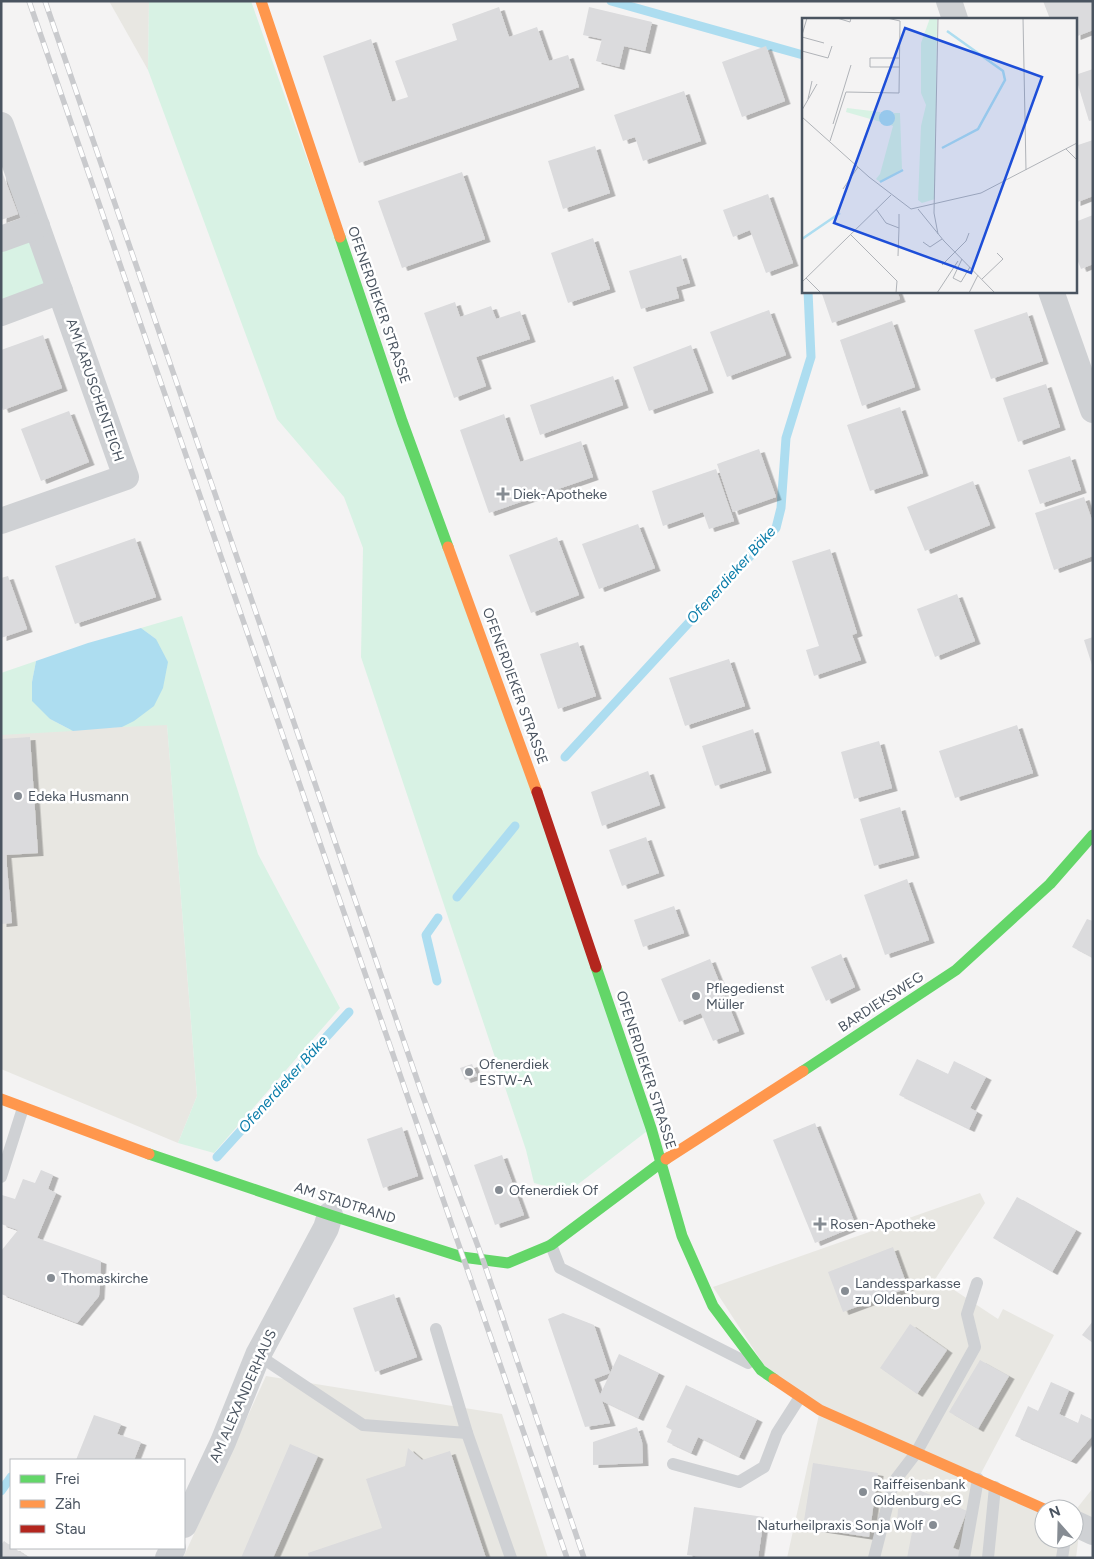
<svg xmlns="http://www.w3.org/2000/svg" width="1094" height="1559" font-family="Figtree,sans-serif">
	<defs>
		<filter id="shadow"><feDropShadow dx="5.5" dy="3" stdDeviation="0" flood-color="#0004"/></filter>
	</defs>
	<rect width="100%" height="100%" fill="#f4f3f3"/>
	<g fill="#e8e7e2">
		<path d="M109,1H149L148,70Z"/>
		<path d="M167,724L197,1096L178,1143L1,1069V734Z"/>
		<path d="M980,1193L985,1203L936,1278L998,1319L1003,1309L1054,1335L978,1479L1044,1509V1539H1074V1512L1093,1488V1532L1080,1526L1076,1558H787L820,1410L764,1365L713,1287Z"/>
		<path d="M266,1376L502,1414L548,1558H183Z"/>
	</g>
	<g fill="#d8f2e4">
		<path d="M149,1H251L651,1128L568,1192L534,1183L526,1150L361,657L363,548L344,497L277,419L148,70Z"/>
		<path d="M37,226L60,291L1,313V239Z"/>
		<path d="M182,616L258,854L340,1008L214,1153L178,1143L197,1096L167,725L122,727L141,715L156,639L141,628Z"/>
		<path d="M36,661L32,682L50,719L73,731L1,735V673Z"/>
	</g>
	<path fill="#adddf0" d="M141,628L156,639L168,662L163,688L154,706L134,721L122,727L73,731L50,719L32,701V682L36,661L88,643Z"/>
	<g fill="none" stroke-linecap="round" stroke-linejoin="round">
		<g stroke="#adddf0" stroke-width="9">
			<path d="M611,1L803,55"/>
			<path d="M565,757L776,528L781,508L786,438L811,357L808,291"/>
			<path d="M457,897L515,826"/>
			<path d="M437,981L426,935L438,918"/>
			<path d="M217,1157L349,1012"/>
			<path d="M1,1491L11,1477"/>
		</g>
	</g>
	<g fill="#dbdbdd" filter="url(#shadow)">
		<path d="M1043,1H1091L1093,4V30L1075,37V19H1050Z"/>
		<path d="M499,7L509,37L537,27L549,61L568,55L579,87L359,163L323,56L371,39L392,102L408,97L395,61L457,40L452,24Z"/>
		<path d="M589,7L652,22L645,51L624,46L619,67L596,61L602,39L583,35Z"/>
		<path d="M766,46L785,101L742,117L722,62Z"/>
		<path d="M1093,69V120L1089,121L1075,75Z"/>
		<path d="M684,91L701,141L643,161L635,137L623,141L614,115Z"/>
		<path d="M1093,140V196L1075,203V146Z"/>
		<path d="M595,146L610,193L563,209L548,161Z"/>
		<path d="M1,169L18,214L1,220Z"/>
		<path d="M462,172L485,239L402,268L378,201Z"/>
		<path d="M768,194L793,263L766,273L750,230L733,237L723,210Z"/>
		<path d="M1093,215V264L1081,269L1075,254V222Z"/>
		<path d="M593,238L610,289L568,303L551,253Z"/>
		<path d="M681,255L690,283L676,287L679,298L641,309L629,271Z"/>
		<path d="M821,291H897L900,299L832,323Z"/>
		<path d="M455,302L460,317L491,306L496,319L520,311L530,339L476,357L486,386L454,398L424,313Z"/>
		<path d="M769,310L786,355L727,377L710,332Z"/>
		<path d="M1027,312L1043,361L991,379L974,330Z"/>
		<path d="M892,321L915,387L862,406L840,340Z"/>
		<path d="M43,335L62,388L3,410L1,405V350Z"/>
		<path d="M691,345L708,390L649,411L633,367Z"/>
		<path d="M613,376L623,405L540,435L530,405Z"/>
		<path d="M1046,384L1060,427L1018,442L1003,398Z"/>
		<path d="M900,407L923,473L870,491L847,425Z"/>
		<path d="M69,411L89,462L41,481L21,429Z"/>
		<path d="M504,414L520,462L581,441L593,477L489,513L460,430Z"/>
		<path d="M759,449L776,497L733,512L717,464Z"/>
		<path d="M1070,456L1081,490L1040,504L1028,470Z"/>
		<path d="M716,469L734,521L709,529L703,512L663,526L652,491Z"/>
		<path d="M973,481L990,525L925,551L907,507Z"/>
		<path d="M1084,497L1093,523V556L1054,570L1035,513Z"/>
		<path d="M638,524L655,568L599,589L582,544Z"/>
		<path d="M557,537L579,595L531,613L509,555Z"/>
		<path d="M135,538L156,597L75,624L55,566Z"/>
		<path d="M830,549L857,633L852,635L861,660L814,676L806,650L819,646L792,561Z"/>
		<path d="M8,576L27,629L1,638V578Z"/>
		<path d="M957,594L975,641L935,657L917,609Z"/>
		<path d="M1093,637V665H1092L1084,640Z"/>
		<path d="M578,642L596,696L558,709L540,654Z"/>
		<path d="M729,659L745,706L685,726L669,678Z"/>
		<path d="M1017,725L1033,773L955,798L939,751Z"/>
		<path d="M753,729L766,770L715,786L702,746Z"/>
		<path d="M30,737L38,853L6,855L12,923L1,924V739Z"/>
		<path d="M879,741L892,788L854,799L841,752Z"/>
		<path d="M648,771L660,805L602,826L591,792Z"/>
		<path d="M900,807L914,855L874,866L860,819Z"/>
		<path d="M646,837L659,873L622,886L609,850Z"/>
		<path d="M907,879L929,940L885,955L864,895Z"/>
		<path d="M674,906L684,933L643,947L634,920Z"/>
		<path d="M1087,919L1093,921V958L1072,947Z"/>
		<path d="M841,954L855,987L826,1001L811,967Z"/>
		<path d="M710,959L739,1031L713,1041L701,1013L679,1022L661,979Z"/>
		<path d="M917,1059L948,1074L954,1061L986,1077L970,1108L977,1112L969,1129L899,1095Z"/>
		<path d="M472,1064L477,1076L465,1080L460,1068Z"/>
		<path d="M815,1123L856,1226L815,1243L773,1140Z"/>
		<path d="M402,1127L418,1176L383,1188L367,1139Z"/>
		<path d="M502,1155L524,1215L495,1225L474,1165Z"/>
		<path d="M41,1170L53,1175L48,1189L56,1193L37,1238L101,1261L99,1296L77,1323L1,1294V1251L18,1230L1,1224V1197L2,1195L15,1199L23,1179L35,1183Z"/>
		<path d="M1017,1197L1076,1230L1052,1272L993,1238Z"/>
		<path d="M893,1247L908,1288L843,1312L828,1272Z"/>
		<path d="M394,1294L417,1357L375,1372L353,1308Z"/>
		<path d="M563,1313L594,1325L610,1373L594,1379L600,1395L619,1354L659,1373L638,1418L602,1401L610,1423L585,1427L548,1319Z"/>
		<path d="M1093,1321V1343L1082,1335Z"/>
		<path d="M910,1324L947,1350L917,1394L880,1368Z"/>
		<path d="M980,1360L1009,1376L978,1429L949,1412Z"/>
		<path d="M1051,1382L1069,1390L1059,1414L1078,1423L1081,1414L1093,1420V1435L1071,1461L1015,1436L1028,1406L1038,1411Z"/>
		<path d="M686,1385L757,1419L739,1457L698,1437L691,1453L667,1442L672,1430L666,1427Z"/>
		<path d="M94,1415L121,1424L117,1434L141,1442L134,1460H76Z"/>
		<path d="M637,1427L642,1442L643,1463L593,1465V1442Z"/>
		<path d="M290,1444L318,1456L273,1558H241Z"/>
		<path d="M408,1448L422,1460L450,1451L486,1558H309L308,1553L382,1528L366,1479L405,1466Z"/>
		<path d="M813,1463L878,1473L869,1537L803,1527Z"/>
		<path d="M919,1490L967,1511L953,1548L961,1551L959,1558H907L913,1527L897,1522L898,1509Z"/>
		<path d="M694,1507L764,1517L758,1558H710L687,1555Z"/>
		<path d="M4,1541L11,1546V1548H14L29,1558H1V1545Z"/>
	</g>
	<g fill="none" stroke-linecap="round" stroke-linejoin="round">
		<g stroke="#cfd1d4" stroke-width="12">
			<path d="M1,1177L23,1108"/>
			<path d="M551,1245L560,1268L748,1363"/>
			<path d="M258,1355L363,1425L467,1433L436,1329"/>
			<path d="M467,1433L511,1558"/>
			<path d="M673,1464L739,1482L764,1467L777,1433L800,1397"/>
			<path d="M874,1558L893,1483L916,1453L975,1347L967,1314L977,1283"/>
			<path d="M964,1558L978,1479"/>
			<path d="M988,1558L995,1487"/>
			<path d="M1062,1558L1065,1539"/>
		</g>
		<g stroke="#cfd1d4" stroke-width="26">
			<path d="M949,1L955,19"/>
			<path d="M1,125L126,477L1,521"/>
			<path d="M1,239L37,226"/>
			<path d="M1051,291L1093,410"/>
			<path d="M1,313L60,291"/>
			<path d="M1074,1523L1093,1532"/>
			<path d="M184,1525L223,1442L258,1355L326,1228L330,1215"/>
			<path d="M168,1558L173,1548"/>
		</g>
		<g stroke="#63d668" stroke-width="11">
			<path d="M340,237L402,421L448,547"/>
			<path d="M596,967L651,1128L682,1236L713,1306L761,1370L774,1379"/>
			<path d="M803,1071L956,970L1050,884L1093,835"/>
			<path d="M149,1154L330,1215L462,1257L508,1263L551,1245L666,1159"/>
		</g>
		<g stroke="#ff974d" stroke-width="11">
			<path d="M261,1L340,237"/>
			<path d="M448,547L537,792"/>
			<path d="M1,1099L149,1154"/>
			<path d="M666,1159L803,1071"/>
			<path d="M774,1379L820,1410L1044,1509"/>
		</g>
		<path stroke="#b3261e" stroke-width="11" d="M537,792L596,967"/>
		<g stroke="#c9cacd" stroke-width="5.5">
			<g id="rail">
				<path d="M29,1L567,1558"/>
				<path d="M45,1L421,1091L483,1260L584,1558"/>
			</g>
		</g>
		<use href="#rail" stroke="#fff" stroke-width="4" stroke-dasharray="11" stroke-linecap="butt"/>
	</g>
	<g fill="#868c93" stroke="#fff" stroke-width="2">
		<path d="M500.5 486.5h5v5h5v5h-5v5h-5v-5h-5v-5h5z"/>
		<circle cx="18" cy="796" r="5"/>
		<circle cx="696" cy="996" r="5"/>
		<circle cx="469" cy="1072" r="5"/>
		<circle cx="499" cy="1190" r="5"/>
		<path d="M817.5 1216.5h5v5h5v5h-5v5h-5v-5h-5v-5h5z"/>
		<circle cx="51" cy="1278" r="5"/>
		<circle cx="845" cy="1291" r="5"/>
		<circle cx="863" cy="1492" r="5"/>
		<circle cx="933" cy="1525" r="5"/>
	</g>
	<g text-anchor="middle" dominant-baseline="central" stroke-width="5" stroke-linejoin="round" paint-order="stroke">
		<g font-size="14" fill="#4a5460" stroke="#fff">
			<text transform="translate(379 305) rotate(71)">OFENERDIEKER STRASSE</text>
			<text transform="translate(95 390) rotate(71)">AM KARUSCHENTEICH</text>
			<text transform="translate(515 686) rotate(70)">OFENERDIEKER STRASSE</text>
			<text transform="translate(881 1002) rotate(-33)">BARDIEKSWEG</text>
			<text transform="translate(646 1070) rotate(72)">OFENERDIEKER STRASSE</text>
			<text transform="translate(345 1203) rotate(18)">AM STADTRAND</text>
			<text transform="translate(243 1396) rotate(-66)">AM ALEXANDERHAUS</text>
		</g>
		<g font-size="14" fill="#4a5460" stroke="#fff" text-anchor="start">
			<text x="513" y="494">Diek-Apotheke</text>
			<text x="28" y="796">Edeka Husmann</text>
			<text x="706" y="988">Pflegedienst<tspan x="706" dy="16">Müller</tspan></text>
			<text x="479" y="1064">Ofenerdiek<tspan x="479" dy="16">ESTW-A</tspan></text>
			<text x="509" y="1190">Ofenerdiek Of</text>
			<text x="830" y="1224">Rosen-Apotheke</text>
			<text x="61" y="1278">Thomaskirche</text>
			<text x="855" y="1283">Landessparkasse<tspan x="855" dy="16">zu Oldenburg</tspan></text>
			<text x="873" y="1484">Raiffeisenbank<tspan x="873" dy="16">Oldenburg eG</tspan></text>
			<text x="923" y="1525" text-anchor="end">Naturheilpraxis Sonja Wolf</text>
		</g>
		<g font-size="15" font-style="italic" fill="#0b7daa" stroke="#fff">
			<text transform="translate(731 575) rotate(-48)">Ofenerdieker Bäke</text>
			<text transform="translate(283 1084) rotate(-48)">Ofenerdieker Bäke</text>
		</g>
	</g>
	<g transform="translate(802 18)">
		<rect width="275" height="275" fill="#f4f3f3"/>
		<path d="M128,0H135L133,181L120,185L116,182L119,108L124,87L119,75V25ZM45,90L78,94L79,104L44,94ZM92,95H98L100,151L78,164L74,161L78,156L91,108L86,106L90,105Z" fill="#d8f2e4"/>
		<path d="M77 100a8 8 0 1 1 16 0a8 8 0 1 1-16 0Z" fill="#adddf0"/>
		<path fill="none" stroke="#adddf0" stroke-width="2.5" d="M140,130L176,111L203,62L201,53L145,13M78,164L101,152M0,221L38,195"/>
		<path fill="none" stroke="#b0b3b8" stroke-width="1" d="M35,0L48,4L49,0M221,0L224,152M0,17L5,0M0,19L22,25M0,33L26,40L30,28M98,49H68V40H98M6,81L10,63M0,92L15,66M0,99L67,159L109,191L179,175L275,125M31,106L49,47M28,123L44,74L97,75L98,3L85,0M264,131L275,142M41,171L56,149M74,191L84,205L97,210V196M116,191L142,223L193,275M136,216L132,195L136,0M49,217L95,263L94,275M121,224L128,229L140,221M96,238L97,210M160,241L151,260L159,264L168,249M140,247L164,223L167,215M4,260L19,275M180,261L201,241L195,235M0,264L89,177M135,275L156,243M167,275L176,257"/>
		<path fill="#1d4ed8" fill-opacity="0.15" stroke="#1d4ed8" stroke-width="2.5" d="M103,10L240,59L169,255L32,205Z"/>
		<rect width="275" height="275" fill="none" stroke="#4a5460" stroke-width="2.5"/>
	</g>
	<rect width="1094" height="1559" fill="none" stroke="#4a5460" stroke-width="5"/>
	<rect x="10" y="1459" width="175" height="90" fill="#ffffff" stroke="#b7bbbf"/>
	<rect x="20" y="1475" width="25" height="8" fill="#63d668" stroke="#b7bbbf"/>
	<text x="55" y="1484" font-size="15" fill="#4a5460">Frei</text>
	<rect x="20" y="1500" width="25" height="8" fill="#ff974d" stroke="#b7bbbf"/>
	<text x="55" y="1509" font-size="15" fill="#4a5460">Zäh</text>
	<rect x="20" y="1525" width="25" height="8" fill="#b3261e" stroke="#b7bbbf"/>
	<text x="55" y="1534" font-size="15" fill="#4a5460">Stau</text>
	<g transform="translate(1059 1524) rotate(340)"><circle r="24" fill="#ffffff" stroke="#b7bbbf"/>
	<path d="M0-4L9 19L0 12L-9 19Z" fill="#868c93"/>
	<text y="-8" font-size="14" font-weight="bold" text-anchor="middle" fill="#4a5460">N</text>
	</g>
</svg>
